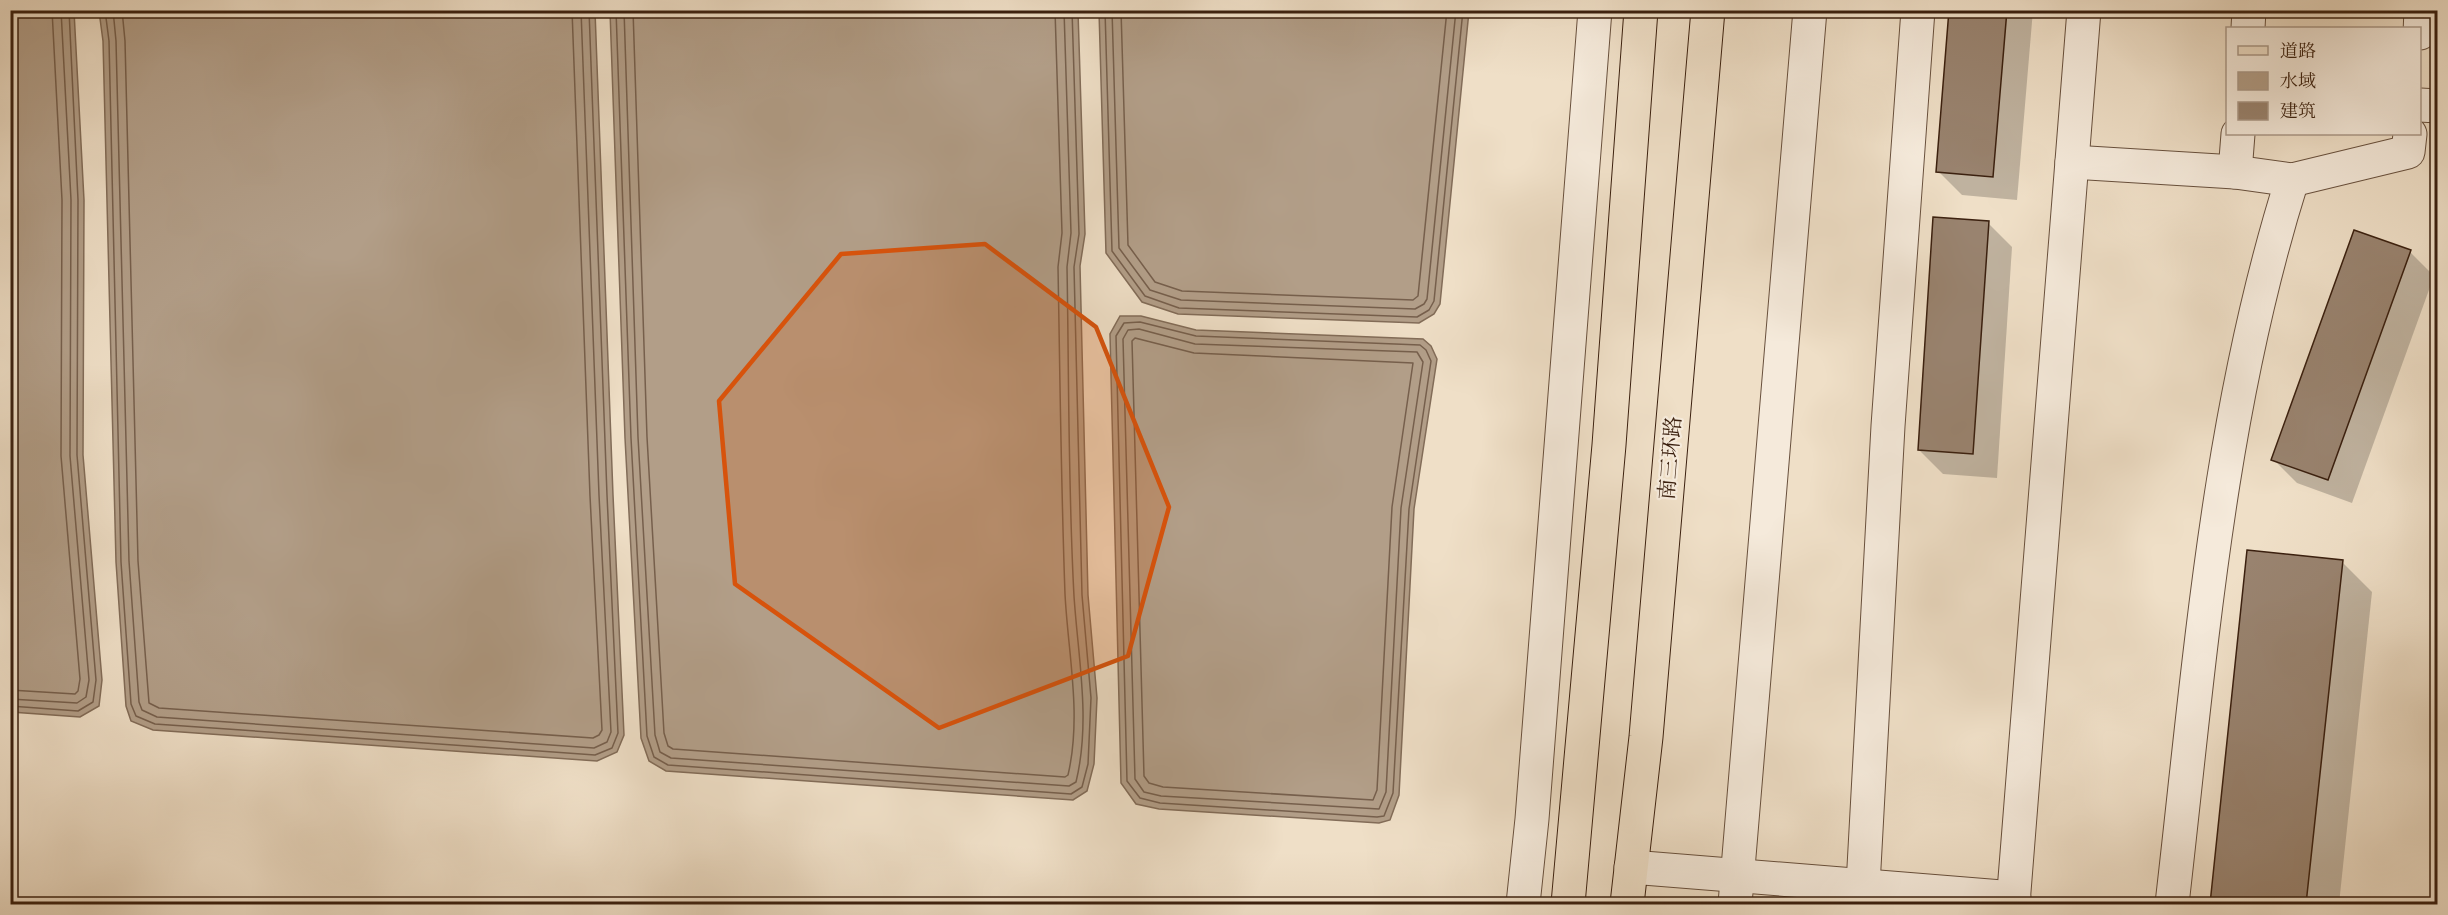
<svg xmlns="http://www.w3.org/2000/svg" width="2448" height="915" font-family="Alegreya,'Noto Serif SC',serif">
	<rect width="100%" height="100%" fill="#efdfc7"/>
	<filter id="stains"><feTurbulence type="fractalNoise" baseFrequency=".00333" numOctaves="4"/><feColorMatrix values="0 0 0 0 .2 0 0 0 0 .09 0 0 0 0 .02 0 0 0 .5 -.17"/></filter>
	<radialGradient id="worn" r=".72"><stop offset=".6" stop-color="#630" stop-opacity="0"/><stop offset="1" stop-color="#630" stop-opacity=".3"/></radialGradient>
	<g fill="#b29e88" stroke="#826c58" stroke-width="1.5">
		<path d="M10,11H74L84,200L83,455L102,680L99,706L80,717L11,712Z"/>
		<path d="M99,11H595L613,495L624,735L617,752L597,761L153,730L131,721L126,706L116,562L103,41Z"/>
		<path d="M610,11H1078L1085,234L1080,266L1088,595L1097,698L1094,764L1087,791L1073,800L666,771L649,761L641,738L625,438Z"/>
		<path d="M1099,11H1469L1440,304L1434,314L1419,323L1178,314L1142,302L1106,253Z"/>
		<path d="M1120,316H1141L1196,330L1423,339L1431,346L1437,359L1414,509L1399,795L1390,820L1379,823L1159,809L1136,804L1121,783L1110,334Z"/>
	</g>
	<g fill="#0003">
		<path d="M1951,10H2033L2017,200L1962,195L1938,171Z"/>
		<path d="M1988,223L2012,247L1997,478L1943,474L1919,450Z"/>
		<path d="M2410,252L2434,276L2352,503L2297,483L2273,459Z"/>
		<path d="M2249,551L2342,562L2372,592L2339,904H2212Z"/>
	</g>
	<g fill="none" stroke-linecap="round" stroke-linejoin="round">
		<g stroke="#765f4c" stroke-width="1.5">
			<path d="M105,10L109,41L121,562L131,704L136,716L155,724L595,755L612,748L618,733L607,495L589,10"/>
			<path d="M113,10L116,41L129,561L139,702L142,710L157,717L594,748L607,742L611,732L599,495L581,10"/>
			<path d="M122,10L125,41L138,561L149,703L159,708L593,738L599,735L602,730L590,496L572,10"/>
			<path d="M616,10L631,438L647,736L654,757L668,765L1071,794L1082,787L1088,764L1091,698L1082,595L1074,267L1079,234L1072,10"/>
			<path d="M624,10L638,437L655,735L660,752L671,758L1069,786L1076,782C1091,720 1078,658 1074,596C1068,486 1069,376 1067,267L1071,233L1064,10"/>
			<path d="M633,10L647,437L664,733L668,746L673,749L1065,777L1068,775C1082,715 1068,654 1065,594C1061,485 1060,376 1058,267L1062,233L1055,10"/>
			<path d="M1105,10L1112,251L1145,296L1179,308L1417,317L1429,310L1434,301L1463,10"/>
			<path d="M1112,10L1119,248L1150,290L1181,300L1415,309L1424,304L1427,299L1456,10"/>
			<path d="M1121,10L1128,245L1155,282L1182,291L1413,300L1418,296L1447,10"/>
			<path d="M1140,322L1196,336L1420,345L1426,350L1431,361L1409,509L1393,793L1384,816L1377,817L1160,803L1140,798L1127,781L1116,336L1124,323Z"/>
			<path d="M1139,329L1195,344L1417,352L1423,362L1401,508L1386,792L1379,809L1161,796L1144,792L1135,779L1123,339L1128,330Z"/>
			<path d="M1135,338L1194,353L1413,363L1392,507L1377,790L1373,800L1163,787L1149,783L1144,776L1132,341Z"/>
			<path d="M10,690L75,694L78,691L80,679L61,456L62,200L52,10"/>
			<path d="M10,699L77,703L86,697L89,680L70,456L71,200L61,10"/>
			<path d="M10,706L78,711L93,702L96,680L77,455L78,200L69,10"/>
		</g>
	</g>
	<g fill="#99836f" stroke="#3b200f" stroke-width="1.5">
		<path d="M1949,10H2007L1993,177L1936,172Z"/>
		<path d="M1933,217L1989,221L1973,454L1918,450Z"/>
		<path d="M2354,230L2411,250L2328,480L2271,460Z"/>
		<path d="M2247,550L2343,560L2306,904H2210Z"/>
	</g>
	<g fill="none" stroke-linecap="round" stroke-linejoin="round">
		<g stroke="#68503d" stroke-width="35">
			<g id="minor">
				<path d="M2248,28L2249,10"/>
				<path d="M2420,33L2421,10"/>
				<path d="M2420,105L2438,106"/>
				<path d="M2072,162L2235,172L2292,180L2408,152L2410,134"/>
				<path d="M2235,172L2238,134"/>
				<path d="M1631,867L2014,898"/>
				<path d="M1523,904L1532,819L1595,10"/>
				<path d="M1735,904L1810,10"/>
				<path d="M1862,904L1888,426L1918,10"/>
				<path d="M2013,904L2084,10"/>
				<path d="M2172,904C2200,661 2218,414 2292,180"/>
			</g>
		</g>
		<g stroke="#3b200f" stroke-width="35">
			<g id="major">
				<path d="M1568,904L1609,445L1641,10"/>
				<path d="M1627,904L1646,737L1708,10"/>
			</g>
		</g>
		<use href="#minor" stroke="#f5eadb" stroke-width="33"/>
		<use href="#major" stroke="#efdfc7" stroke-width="33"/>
	</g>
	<path fill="#d7530c" fill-opacity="0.2" stroke="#d7530c" stroke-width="4.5" stroke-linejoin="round" d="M985,244L1096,327L1169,507L1128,656L939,728L735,584L719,401L841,254Z"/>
	<g text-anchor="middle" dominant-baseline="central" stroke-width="4.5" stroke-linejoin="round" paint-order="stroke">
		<g font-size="21" fill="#3b200f" stroke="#f5eadb">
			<text transform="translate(1670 458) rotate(-85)">南三环路</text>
		</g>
	</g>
	<rect width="2448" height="915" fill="none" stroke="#efdfc7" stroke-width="36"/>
	<rect x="12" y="12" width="2424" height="891" fill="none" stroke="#3b200f" stroke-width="3"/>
	<rect x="18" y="18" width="2412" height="879" fill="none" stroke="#3b200f" stroke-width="1.5"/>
	<rect x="2226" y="27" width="195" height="108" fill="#f5eadb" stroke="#ab9989" stroke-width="1.5"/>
	<rect x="2238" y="46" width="30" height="9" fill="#efdfc7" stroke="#ab9989" stroke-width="1.5"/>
	<text x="2280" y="57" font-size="18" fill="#3b200f">道路</text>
	<rect x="2238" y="72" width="30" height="18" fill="#b29e88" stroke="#ab9989" stroke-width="1.5"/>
	<text x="2280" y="87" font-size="18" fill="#3b200f">水域</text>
	<rect x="2238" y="102" width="30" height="18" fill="#99836f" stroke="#ab9989" stroke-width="1.5"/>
	<text x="2280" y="117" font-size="18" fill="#3b200f">建筑</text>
	<rect width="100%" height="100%" filter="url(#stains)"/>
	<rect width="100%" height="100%" fill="url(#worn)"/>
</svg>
